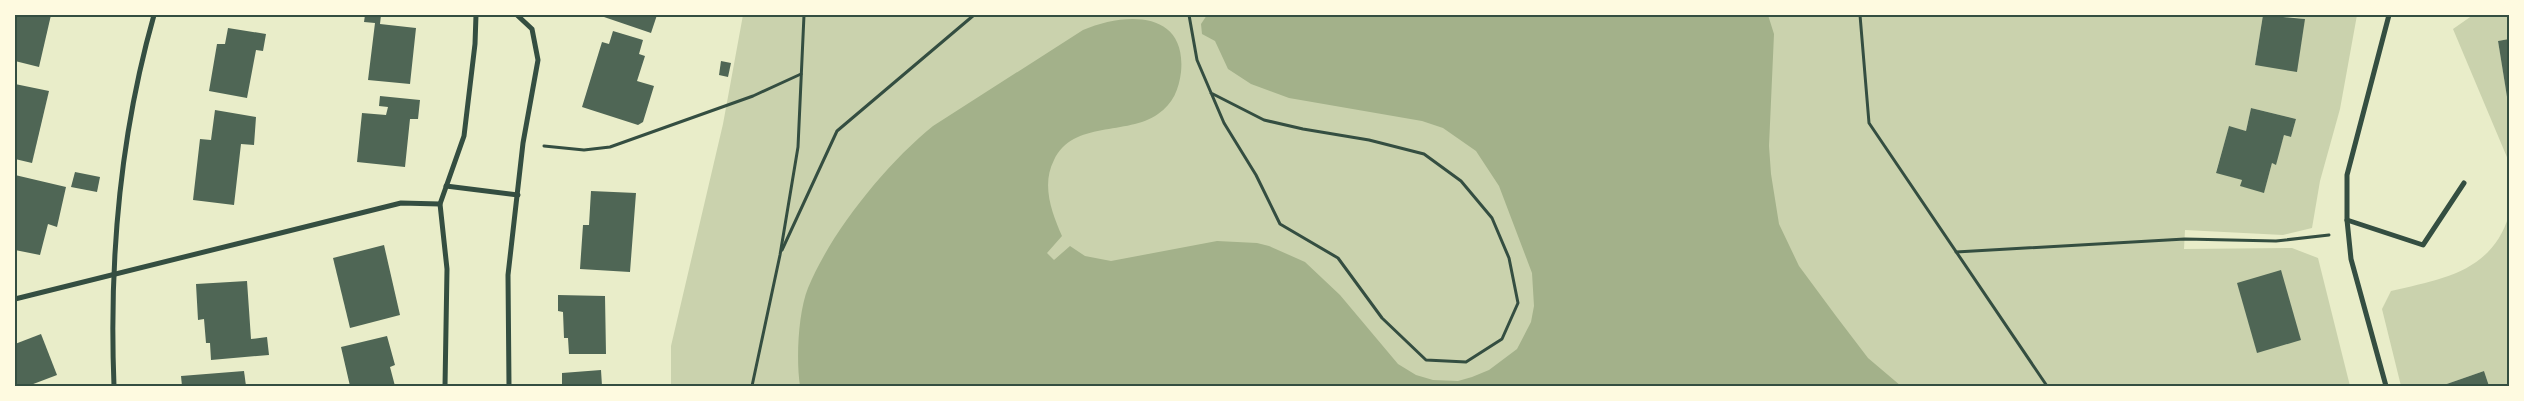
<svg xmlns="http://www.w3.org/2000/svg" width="2524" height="401" font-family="'Space Grotesk',sans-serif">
	<rect width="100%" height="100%" fill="#e9edc9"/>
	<g fill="#cad2ad" fill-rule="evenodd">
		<path d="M743,15H2263L2255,65L2305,19L2279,15H2357L2340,109L2320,181L2312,228L2283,235L2185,230L2184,249L2292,248L2318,258L2350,386H671V346L723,124ZM2251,108L2296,119L2291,137L2284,135L2275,164L2272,163L2264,192L2241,186L2242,180L2216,172L2229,127L2246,131Z"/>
		<path d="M2473,15H2509V39L2498,41L2509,109V162L2453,29Z"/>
		<path d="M2509,215V386H2489L2484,371L2441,386H2401L2382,309L2391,291C2442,279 2492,272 2509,215Z"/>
	</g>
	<path fill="#a3b18a" d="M1207,15H1768L1774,34L1769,146L1771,174L1779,224L1799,266L1836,316L1868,358L1901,386H800C796,360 798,313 808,288C831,232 886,164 933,126L1083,30C1125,12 1187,10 1181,72C1179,89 1173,104 1158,114C1127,136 1073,120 1054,160C1041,185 1052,213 1062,236L1047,253L1054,260L1070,246L1085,256L1111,261L1217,241L1257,243L1269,246L1305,262L1340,295L1398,364L1416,375L1433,380L1458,381L1472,377L1489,370L1517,349L1531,322L1534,306L1532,273L1499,186L1476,151L1443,128L1422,121L1289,98L1251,84L1228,69L1215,41L1202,34L1201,24Z"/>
	<g fill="#4f6655">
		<path d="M15,15H51L39,67L15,61Z"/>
		<path d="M365,15H381L380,24L416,28L410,84L368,80L375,23L364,22Z"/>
		<path d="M605,15H657L651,33L604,17Z"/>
		<path d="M2263,15L2305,19L2297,72L2255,65Z"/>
		<path d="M228,28L266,34L263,51L256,50L247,98L209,91L217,44H225Z"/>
		<path d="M613,31L643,40L639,54L645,56L637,81L654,86L643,122L638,125L582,107L602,42L609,44Z"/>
		<path d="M2509,39V103H2508L2498,41Z"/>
		<path d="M721,61L731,63L728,77L719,75Z"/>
		<path d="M15,84L49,91L32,163L15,159Z"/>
		<path d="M380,96L420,100L418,119H410L405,167L357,162L362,113L386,115L388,107L379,106Z"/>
		<path d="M2251,108L2296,119L2291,137L2284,135L2276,165L2272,163L2264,193L2240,186L2242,180L2216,173L2229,126L2246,131Z"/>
		<path d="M215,110L256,117L254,145L241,144L234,205L193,200L200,139L211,140Z"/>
		<path d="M75,172L100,177L97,192L71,187Z"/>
		<path d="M15,175L66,187L57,227L48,224L40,255L15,250Z"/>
		<path d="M591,191L636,193L630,272L580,269L583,225H589Z"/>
		<path d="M384,245L400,315L350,328L333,258Z"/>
		<path d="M2281,270L2301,340L2257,353L2237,283Z"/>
		<path d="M247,281L251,339L267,337L269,355L211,360L210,343H206L204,319L198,320L196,284Z"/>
		<path d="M558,295L605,296L606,354H569L568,338H564L563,312L558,311Z"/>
		<path d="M41,334L57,375L28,386H15V344Z"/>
		<path d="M387,336L395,365L390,367L395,386H350L341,347Z"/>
		<path d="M601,370L602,386H562V373Z"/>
		<path d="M244,371L246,386H182L181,376Z"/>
		<path d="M2484,371L2489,386H2441Z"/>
	</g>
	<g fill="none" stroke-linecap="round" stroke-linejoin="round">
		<g stroke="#344e41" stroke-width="3">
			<path d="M1189,15L1197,60L1224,123L1256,175L1280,224L1338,258L1382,318L1426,360L1466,362L1502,339L1518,303L1509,258L1492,218L1461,181L1424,154L1369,140L1303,129L1264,120L1211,93"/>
			<path d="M1860,15L1869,123L2047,386"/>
			<path d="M544,146L584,150L610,147L753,96L801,74"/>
			<path d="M782,250L837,131L974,15"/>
			<path d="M1956,252L2185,239L2276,241L2329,235"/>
			<path d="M752,386L780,255L798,147L804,15"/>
		</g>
		<g stroke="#344e41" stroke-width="5">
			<path d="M446,186L518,195"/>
			<path d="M2347,220L2423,245L2464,183"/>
			<path d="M15,299L401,203L440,204"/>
			<path d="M114,386C109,261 120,135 154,15"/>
			<path d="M445,386L447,269L440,204L464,136L475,44L476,15"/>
			<path d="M509,386L508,275L523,143L538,60L532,29L517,15"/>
			<path d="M2386,386L2351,259L2347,220V175L2389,15"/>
		</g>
	</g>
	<rect width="2524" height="401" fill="none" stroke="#fefae0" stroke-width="32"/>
	<rect x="16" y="16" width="2492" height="369" fill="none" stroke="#344e41" stroke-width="2"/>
</svg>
